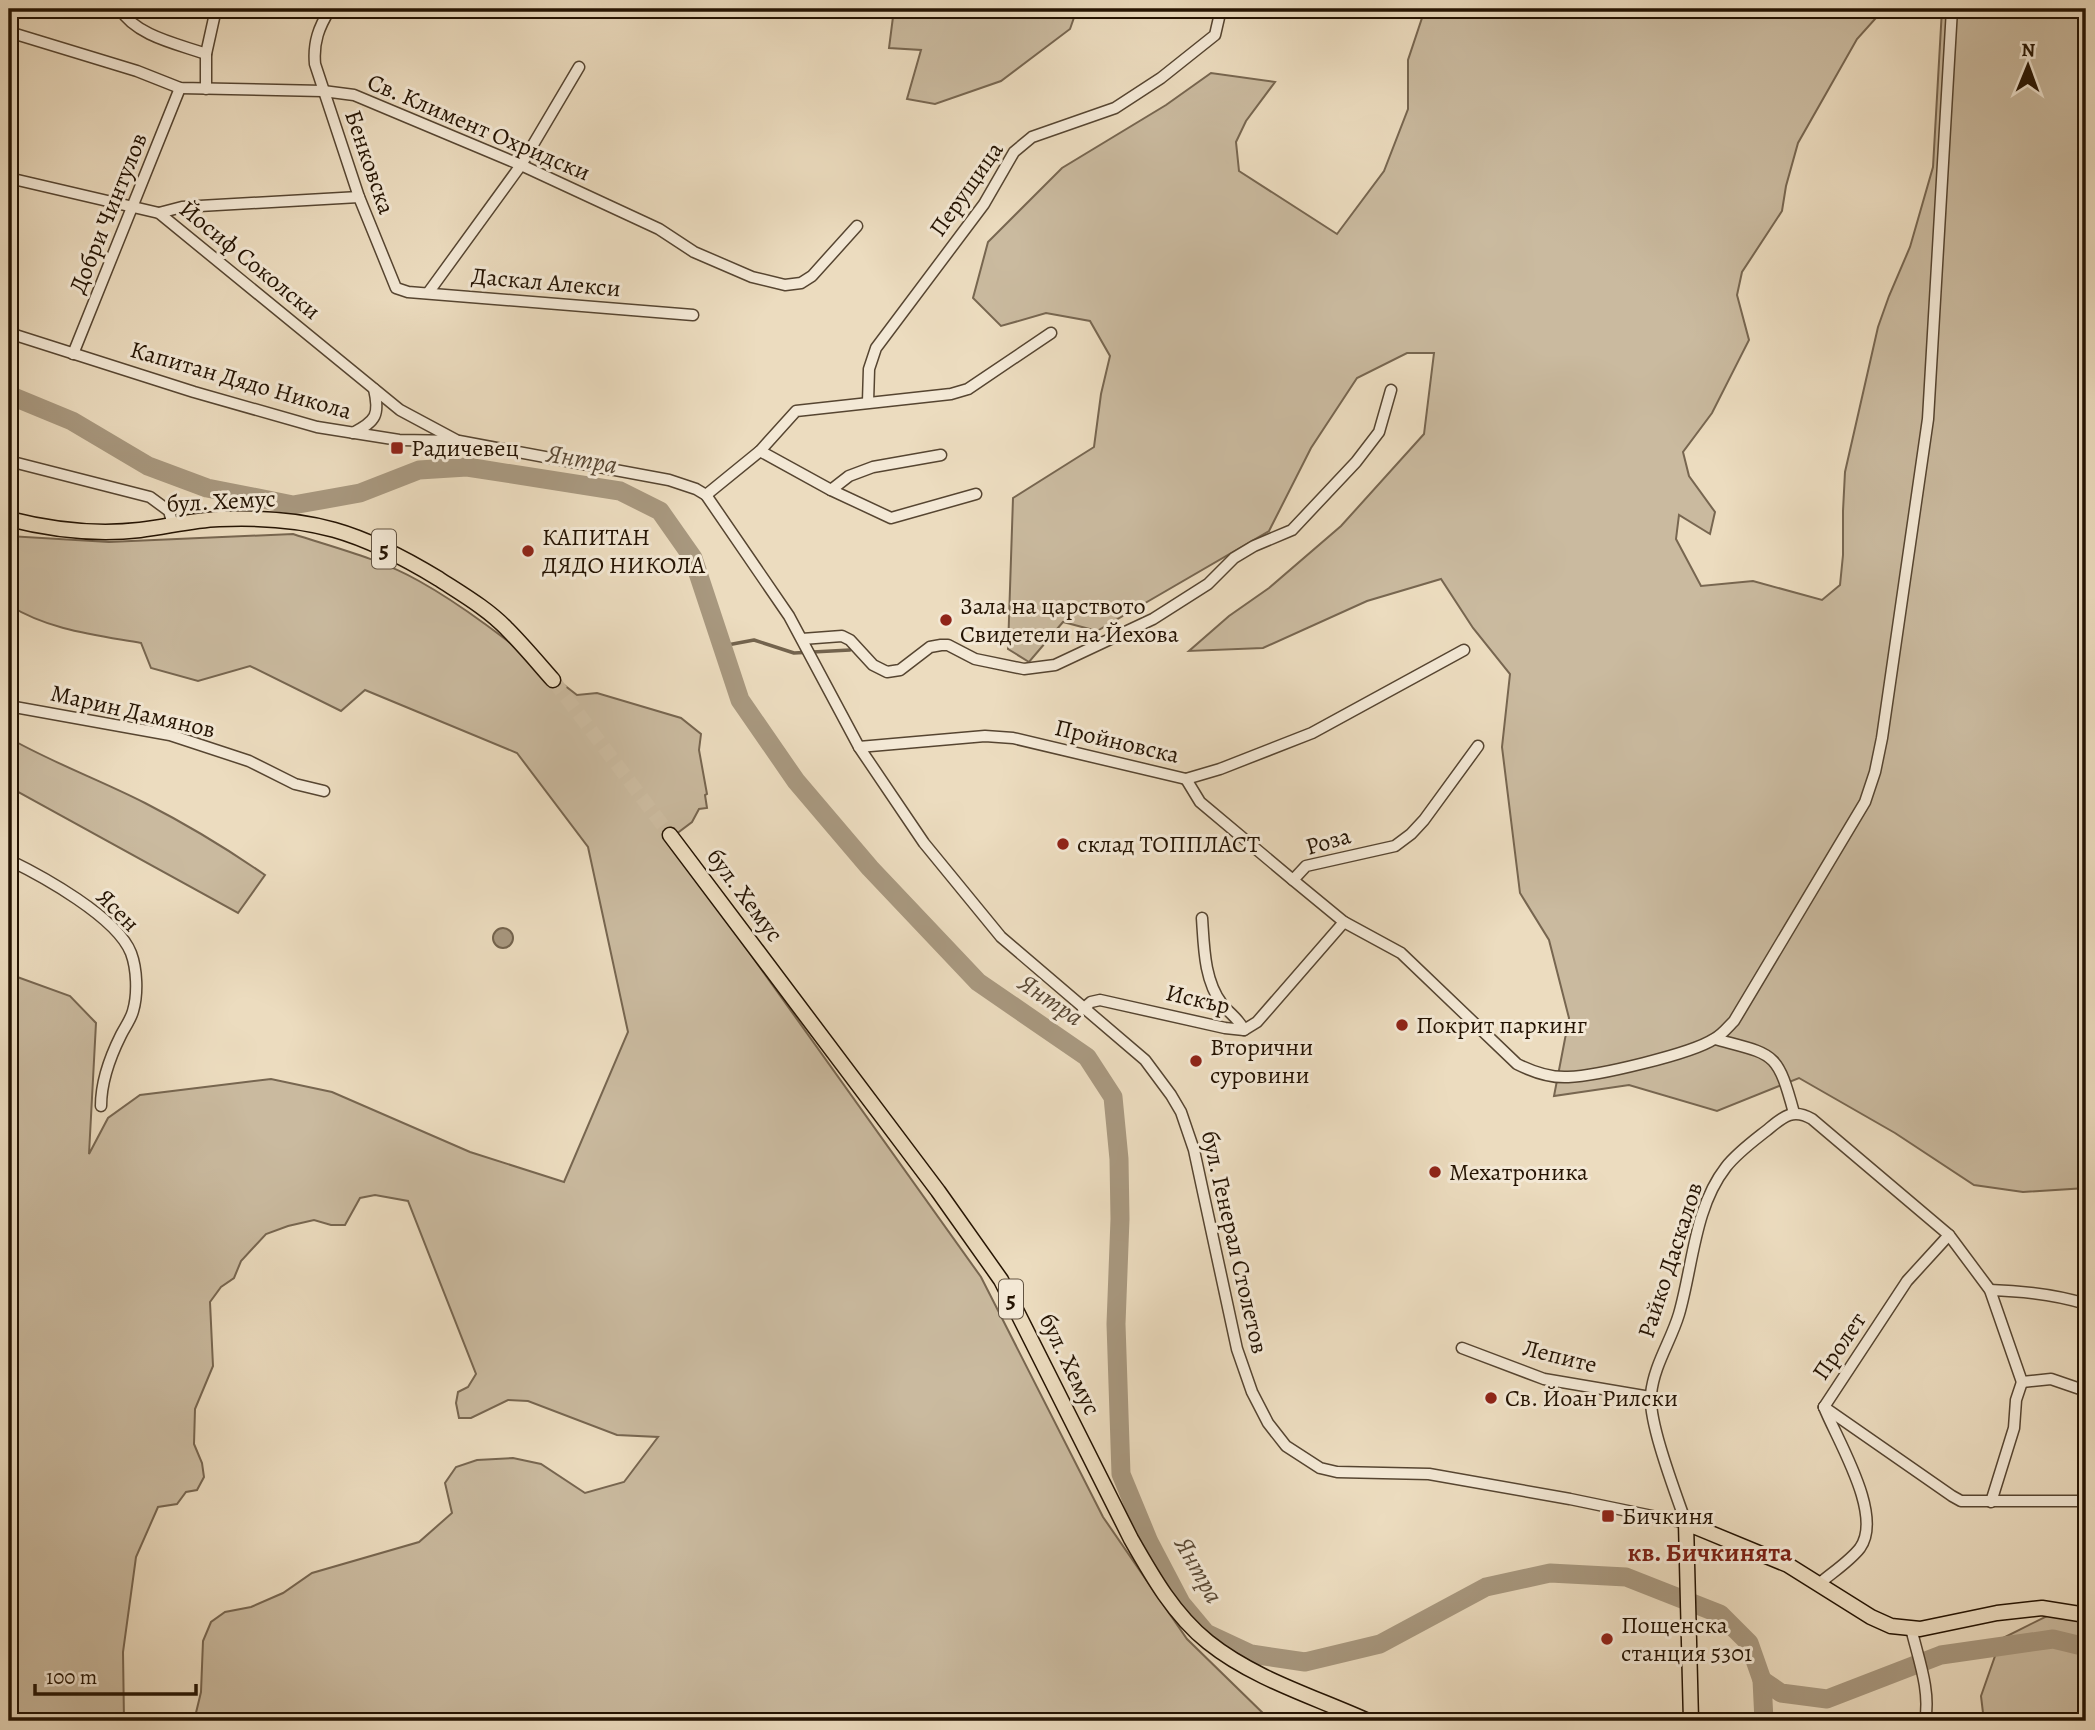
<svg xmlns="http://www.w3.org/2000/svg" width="2095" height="1730" font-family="Alegreya,serif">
	<rect width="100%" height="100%" fill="#ecdcbf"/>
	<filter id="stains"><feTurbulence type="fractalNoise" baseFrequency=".00286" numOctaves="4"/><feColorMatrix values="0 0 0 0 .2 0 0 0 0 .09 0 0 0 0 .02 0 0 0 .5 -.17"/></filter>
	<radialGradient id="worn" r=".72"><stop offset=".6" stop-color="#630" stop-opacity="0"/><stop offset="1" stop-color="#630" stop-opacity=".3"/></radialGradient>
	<g fill="#caba9f" stroke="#776650" stroke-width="2">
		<path d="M894,9H1077L1070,29L1001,81L935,104L907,99L921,50L889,48Z"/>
		<path d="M1425,9H1884L1857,39L1798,143L1786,186L1782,211L1742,272L1737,295L1749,340L1712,413L1683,452L1689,476L1715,512L1710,534L1679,515L1676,539L1701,586L1753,581L1822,600L1840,585L1843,555V511L1845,472L1878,327L1889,296L1910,247L1933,167L1942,9H2086V1188L2023,1192L1974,1185L1895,1133L1799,1078L1717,1111L1629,1085L1554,1096L1569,1018L1549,940L1520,893L1502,747L1510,674L1473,628L1441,579L1367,601L1263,648L1189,651L1229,616L1269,588L1341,526L1424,434L1434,353H1407L1357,378L1311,448L1269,531L1097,631L1063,622L1029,662L1008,649L1013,498L1094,447L1101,394L1110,356L1090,321L1046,313L1001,326L973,298L988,242L1062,168L1166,105L1211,73L1275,82L1246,121L1236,142L1239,171L1337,234L1384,171L1408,109V60Z"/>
		<path d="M293,534C336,548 380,559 419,581C473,611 528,657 577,695L597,693L681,718L701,734L699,750L707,794L705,795L707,808L699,809L692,822L667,841L729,924L981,1277L1103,1517L1187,1639L1271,1721H194L201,1692L203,1641L211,1622L225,1612L251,1607L283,1593L312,1573L419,1542L452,1513L445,1483L456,1467L477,1460L513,1458L541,1464L585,1493L624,1482L658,1437L617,1435L528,1401L508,1400L471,1418H459L456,1403L458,1392L468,1387L476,1374L408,1201L375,1195L360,1198L345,1225H331L314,1220L288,1226L266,1234L241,1261L234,1278L221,1287L210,1302L213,1366L195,1409L194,1444L202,1463L204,1477L197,1490L186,1492L177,1504L158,1507L136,1557L123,1652L124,1721H9V974L70,996L96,1023L89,1154L108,1118L140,1095L271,1079L332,1092L470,1152L564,1182L628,1032L588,847L517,753L365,690L341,711L250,666L198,681L151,668L141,643C96,635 48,630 9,605V536L109,542Z"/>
		<path d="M9,738C53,763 100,780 145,803C186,824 226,848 265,875L238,913L9,787Z"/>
		<path d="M2051,1614L2086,1622V1721H1984L1981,1696L2001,1639Z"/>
	</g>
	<circle fill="#a8987f" stroke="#73634d" stroke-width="2" cx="503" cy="938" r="10"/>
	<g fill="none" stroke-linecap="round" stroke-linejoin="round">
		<path stroke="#73634d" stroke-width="3.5" d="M722,646L754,640L794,653L850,650"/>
		<g stroke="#a8987f" stroke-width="19">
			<path d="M9,395L72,421L148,466L207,488L293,505L360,493L419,470L467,467L620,491L660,511L693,558L740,700L796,781L870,868L978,982L1087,1057L1113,1097L1119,1159L1120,1219L1116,1324L1121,1474L1149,1542L1181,1603L1206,1633L1251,1654L1305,1662L1380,1644L1486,1587L1550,1573L1626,1577L1720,1614L1749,1643L1762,1680L1764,1721"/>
			<path d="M1762,1680L1781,1693L1827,1699L1941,1655L2053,1639L2086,1647"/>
		</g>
		<path stroke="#cebea3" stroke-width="14" stroke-dasharray="14 7" stroke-linecap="butt" d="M553,680L670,835"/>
		<g stroke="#564531" stroke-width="13">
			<g id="minor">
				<path d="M120,9C136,36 178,44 206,54"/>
				<path d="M330,9C319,27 313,42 315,64L359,197L396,288L408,292L693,315"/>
				<path d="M9,32L137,71L180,88L323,91L354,95L521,165L659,229L694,252L752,277L785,285L801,283L812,276L857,226"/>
				<path d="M206,89V54L216,9"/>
				<path d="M9,178L159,213L400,410L456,440"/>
				<path d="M159,213L182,207L359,197"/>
				<path d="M428,293L521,165L579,67"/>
				<path d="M9,333L194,392L317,427L399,440L459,441L669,480L696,489L706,495L789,616L859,747L924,843L1001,937L1145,1060L1171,1095L1181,1112L1194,1150L1237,1349L1252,1392L1268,1423L1286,1446L1320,1468L1337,1472L1429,1474L1570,1499L1686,1523C1676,1494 1648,1422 1651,1394C1654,1365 1671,1341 1679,1314C1693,1266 1694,1208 1726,1167C1737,1153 1752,1142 1766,1131C1782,1118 1792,1107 1812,1119L1949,1235L1990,1290L2022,1382"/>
				<path d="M73,354L180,88"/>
				<path d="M868,402L869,369L876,348L984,204L1014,152L1032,137L1115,108L1161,78L1215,35L1221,9"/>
				<path d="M353,433C376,421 380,415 374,389"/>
				<path d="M760,451L831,490L891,518L976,494"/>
				<path d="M9,461L150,497L169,511L173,525"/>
				<path d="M831,490L849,476L873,467L941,455"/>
				<path d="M706,495L760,451L796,411L951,394L968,389L1051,333"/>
				<path d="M802,639L842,636L850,640L873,665L887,672L900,670L930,647L941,645H948L975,659L1024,669L1055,665L1153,619L1208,584L1234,558L1254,546L1292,530L1356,462L1379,432L1391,390"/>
				<path d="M9,706L170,735L249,761L295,784L324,791"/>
				<path d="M859,747L985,736L1013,738L1186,779L1220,769L1312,733L1464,650"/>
				<path d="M1186,779L1200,802L1293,880L1306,866L1395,846L1411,834L1424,820L1478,746"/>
				<path d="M9,860C42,876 117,917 131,953C137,969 138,994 133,1011C131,1019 125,1027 121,1035C110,1057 101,1081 101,1106"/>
				<path d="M1293,880L1344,922L1401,953L1517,1064C1533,1072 1550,1078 1568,1077C1597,1076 1691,1054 1714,1039C1722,1035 1728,1027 1734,1021L1865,802L1875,772L1882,738L1928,419L1952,9"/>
				<path d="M1202,918C1204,947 1204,980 1222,1004C1230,1014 1239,1019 1244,1030"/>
				<path d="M1083,1009L1091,1002L1100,1000L1225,1028L1244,1030L1257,1022L1344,922"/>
				<path d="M1715,1039C1774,1055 1777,1050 1794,1113"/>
				<path d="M1990,1290C2024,1291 2054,1294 2086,1304"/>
				<path d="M1462,1348L1544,1379L1650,1397"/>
				<path d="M2022,1382L2051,1379L2086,1391"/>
				<path d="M1824,1407L1952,1496L1961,1501H2086"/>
				<path d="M1824,1407L1907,1281L1949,1235"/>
				<path d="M1991,1502L2014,1428L2016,1400L2022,1382"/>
				<path d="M1820,1583C1833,1572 1850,1561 1860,1548C1884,1515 1837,1440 1824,1407"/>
				<path d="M1911,1628C1918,1658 1931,1691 1925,1721"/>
			</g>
		</g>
		<g stroke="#241302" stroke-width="17">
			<g id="major">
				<path d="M9,519C52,530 95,535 140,530C166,527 192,520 219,519C310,515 362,532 439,579C462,594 488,609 507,629C523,645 538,663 553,680"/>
				<path d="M670,835L938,1191L1001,1280L1131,1539C1152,1576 1174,1615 1208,1642C1254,1679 1315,1697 1368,1721"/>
				<path d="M1691,1721L1686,1523L1788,1565L1871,1617L1891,1626L1920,1629L1997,1613L2042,1608L2086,1615"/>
			</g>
		</g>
		<use href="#minor" stroke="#f3e8d5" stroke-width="10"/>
		<use href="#major" stroke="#ecdcbf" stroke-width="14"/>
	</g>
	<g fill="#8f2418" stroke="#f3e8d5" stroke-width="2.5">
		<rect x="390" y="441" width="14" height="14" rx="3.5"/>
		<circle cx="528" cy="551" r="7"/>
		<circle cx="946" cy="620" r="7"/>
		<circle cx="1063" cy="844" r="7"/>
		<circle cx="1402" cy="1025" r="7"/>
		<circle cx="1196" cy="1061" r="7"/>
		<circle cx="1435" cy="1172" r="7"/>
		<circle cx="1491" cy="1398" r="7"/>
		<rect x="1601" y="1509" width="14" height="14" rx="3.5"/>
		<circle cx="1607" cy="1639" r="7"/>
	</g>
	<g text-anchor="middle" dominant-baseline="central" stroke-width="6" stroke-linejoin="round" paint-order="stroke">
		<g fill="#f3e8d5" stroke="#625341" stroke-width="2">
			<rect x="372" y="529.5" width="24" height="39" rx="5"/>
			<rect x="999" y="1279.5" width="24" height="39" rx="5"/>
		</g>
		<g font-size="23" font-weight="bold" fill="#241302">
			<text x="384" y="549">5</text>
			<text x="1011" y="1299">5</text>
		</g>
		<g font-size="24" fill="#241302" stroke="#f3e8d5">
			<text transform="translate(479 127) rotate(23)">Св. Климент Охридски</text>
			<text transform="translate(370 162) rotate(71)">Бенковска</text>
			<text transform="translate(966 189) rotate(-55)">Перущица</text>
			<text transform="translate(108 213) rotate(-68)">Добри Чинтулов</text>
			<text transform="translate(250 260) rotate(39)">Йосиф Соколски</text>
			<text transform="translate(546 282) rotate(5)">Даскал Алекси</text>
			<text transform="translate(241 380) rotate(16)">Капитан Дядо Никола</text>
			<text transform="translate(221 501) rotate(-3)">бул. Хемус</text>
			<text transform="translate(133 711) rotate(13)">Марин Дамянов</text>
			<text transform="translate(1117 741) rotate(13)">Пройновска</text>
			<text transform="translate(1328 841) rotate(-16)">Роза</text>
			<text transform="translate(745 895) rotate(53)">бул. Хемус</text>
			<text transform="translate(118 910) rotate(45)">Ясен</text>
			<text transform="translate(1198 999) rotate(13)">Искър</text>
			<text transform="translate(1235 1242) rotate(77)">бул. Генерал Столетов</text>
			<text transform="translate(1670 1260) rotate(-72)">Райко Даскалов</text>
			<text transform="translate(1839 1346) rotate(-56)">Пролет</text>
			<text transform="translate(1560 1356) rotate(14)">Лепите</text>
			<text transform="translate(1070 1364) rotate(64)">бул. Хемус</text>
		</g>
		<g font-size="24" fill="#241302" stroke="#f3e8d5" text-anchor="start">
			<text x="411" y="448">Радичевец</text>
			<text x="542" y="537">КАПИТАН<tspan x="542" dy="28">ДЯДО НИКОЛА</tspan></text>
			<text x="960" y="606">Зала на царството<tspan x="960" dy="28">Свидетели на Йехова</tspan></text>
			<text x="1077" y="844">склад ТОППЛАСТ</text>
			<text x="1416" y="1025">Покрит паркинг</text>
			<text x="1210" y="1047">Вторични<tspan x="1210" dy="28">суровини</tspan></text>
			<text x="1449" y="1172">Мехатроника</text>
			<text x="1505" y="1398">Св. Йоан Рилски</text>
			<text x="1622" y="1516">Бичкиня</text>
			<text x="1621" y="1625">Пощенска<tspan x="1621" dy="28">станция 5301</tspan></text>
		</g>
		<g font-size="26" font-style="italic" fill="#594834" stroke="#f3e8d5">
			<text transform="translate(582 459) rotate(10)">Янтра</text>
			<text transform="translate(1051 1000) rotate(34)">Янтра</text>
			<text transform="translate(1199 1570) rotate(61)">Янтра</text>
		</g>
		<g font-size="26" font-weight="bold" fill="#7a1f14" stroke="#f3e8d5">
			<text x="1710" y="1552">кв. Бичкинята</text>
		</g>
	</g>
	<rect width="2095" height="1730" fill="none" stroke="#ecdcbf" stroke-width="35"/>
	<rect x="10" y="10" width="2074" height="1709" fill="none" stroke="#241302" stroke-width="3.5"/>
	<rect x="18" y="18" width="2060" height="1695" fill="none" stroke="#241302" stroke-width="2"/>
	<g transform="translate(2028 66) rotate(1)" stroke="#f3e8d5" stroke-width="5" paint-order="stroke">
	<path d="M0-5L12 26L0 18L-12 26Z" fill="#241302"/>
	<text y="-10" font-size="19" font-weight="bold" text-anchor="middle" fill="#241302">N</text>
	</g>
	<path d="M35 1684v10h161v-10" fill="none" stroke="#241302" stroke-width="3.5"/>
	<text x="46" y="1684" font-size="21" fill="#241302" stroke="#f3e8d5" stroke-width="5" paint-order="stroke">100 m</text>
	<rect width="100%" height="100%" filter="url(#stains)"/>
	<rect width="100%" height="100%" fill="url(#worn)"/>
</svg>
